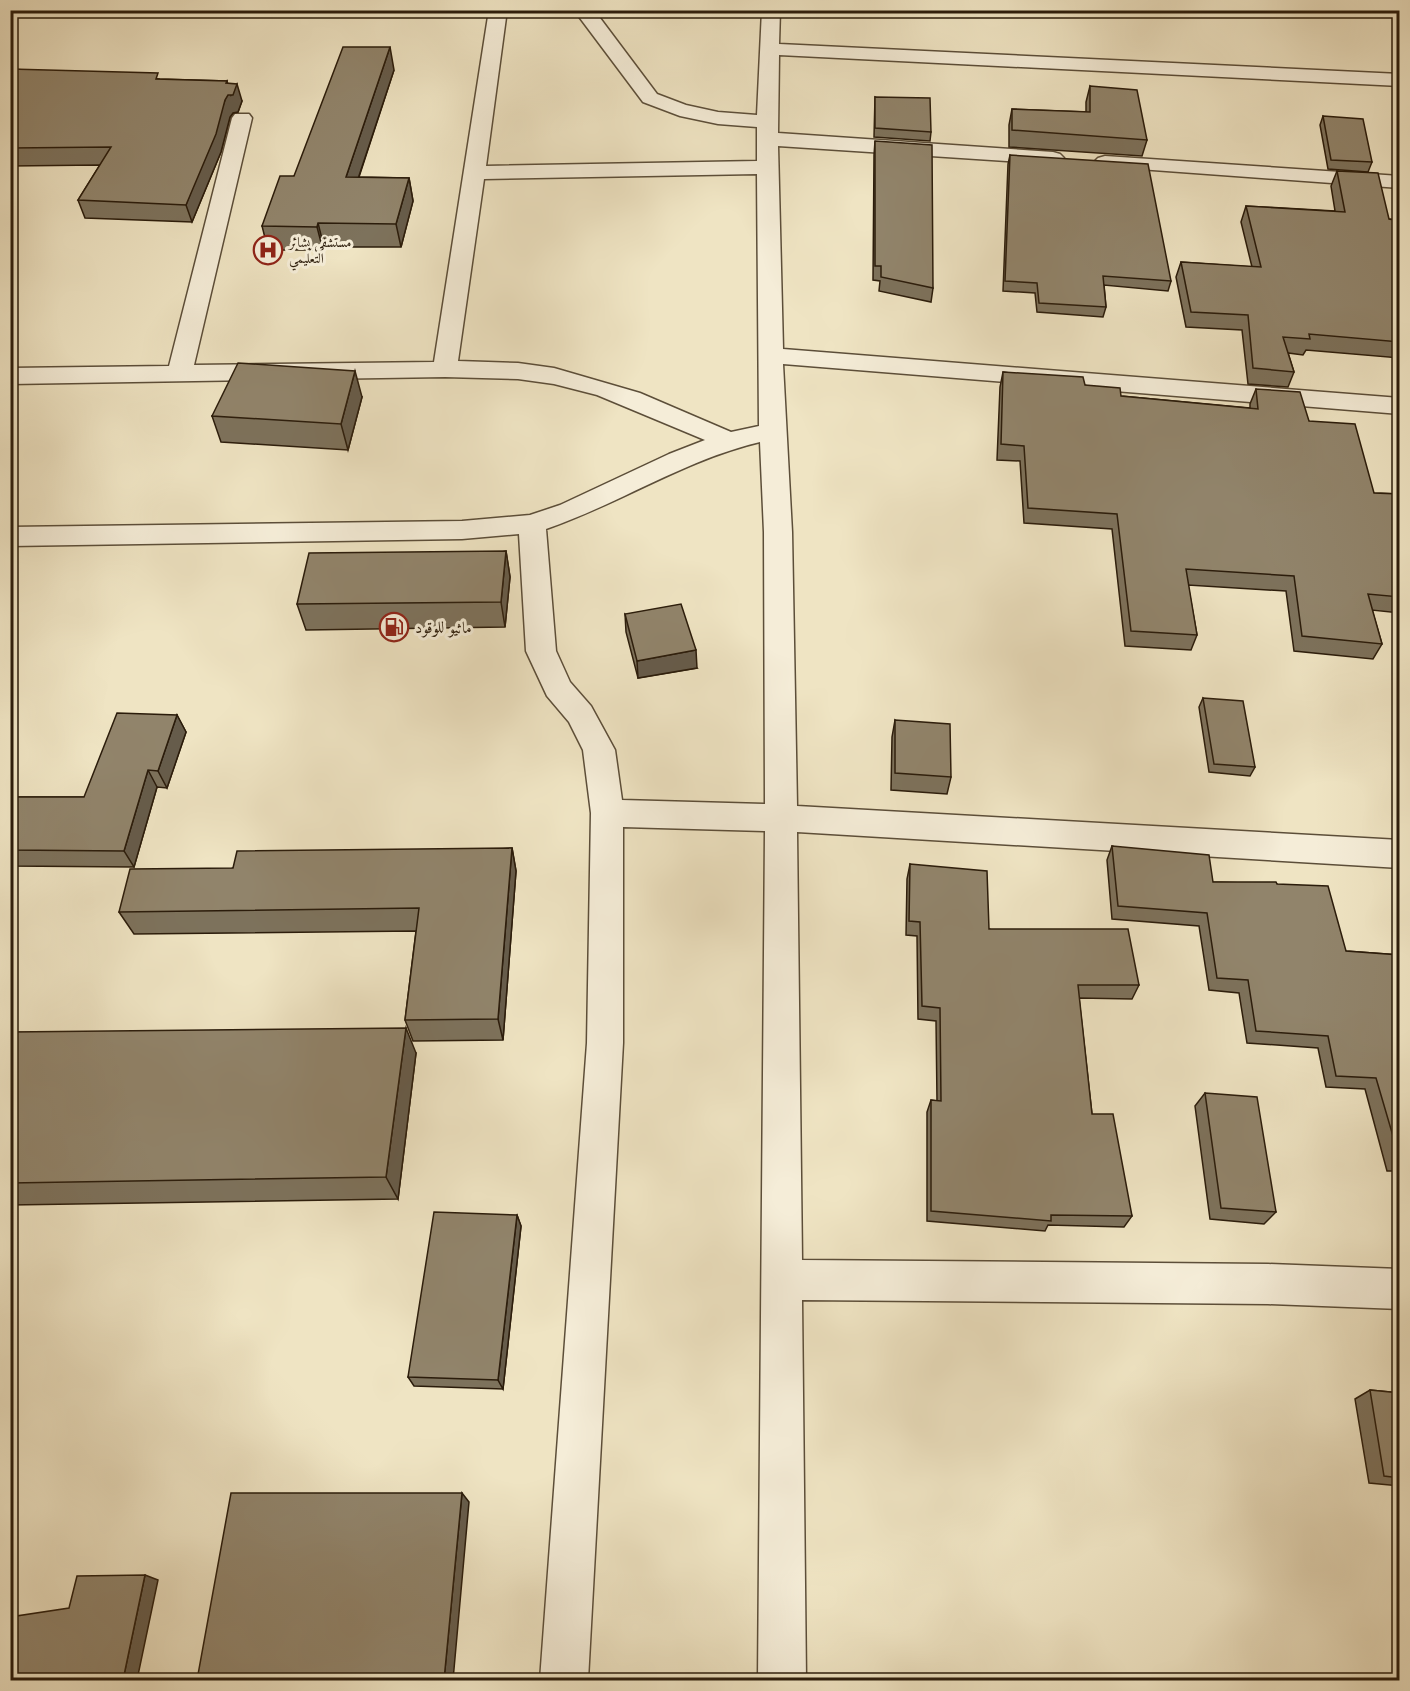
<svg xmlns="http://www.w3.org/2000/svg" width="1410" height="1691" font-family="'Libre Caslon Text',Amiri,serif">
	<rect width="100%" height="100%" fill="#efe4c3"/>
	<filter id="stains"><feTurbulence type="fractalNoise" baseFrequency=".00333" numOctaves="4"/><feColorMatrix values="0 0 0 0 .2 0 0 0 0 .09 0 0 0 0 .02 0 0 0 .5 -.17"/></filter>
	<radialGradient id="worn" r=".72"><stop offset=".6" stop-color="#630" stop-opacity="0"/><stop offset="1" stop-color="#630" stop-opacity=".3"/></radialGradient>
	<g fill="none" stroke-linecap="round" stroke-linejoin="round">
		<g stroke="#5c4e39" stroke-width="3">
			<g id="minor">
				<path d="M489,10H507L486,166L757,161V127L718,124L680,116L643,102L574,10H594L657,94L686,105L718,112L757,115L762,10H780L779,44L1400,74V86L779,55L778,133L1053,152L1060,154L1064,158L1060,162L1053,164L778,146L783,349L1400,398V414L783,364L792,532L797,806L1400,840V868L797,832L802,1260L1268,1264L1400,1269V1309L1268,1304L802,1300L806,1680H758L765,831L623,827V1043L588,1680H540L587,1043L591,813L583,750L569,722L547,696L526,651L519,534L462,539L10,546V527L462,521L530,515L560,505L669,454L705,440L597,395L554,384L518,379L445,377L10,384V368L169,366L232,118L235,114H249L252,118L194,365L434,362ZM757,174L759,426L731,432L640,393L554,368L518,363L458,361L484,179ZM760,442L764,532L765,804L622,800L615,750L591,706L570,682L556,651L546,529C619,504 684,460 760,442Z"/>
				<path d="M1105,156L1400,176V188L1098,166L1094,162L1098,158Z"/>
			</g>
		</g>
		<use href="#minor" fill="#f5edd8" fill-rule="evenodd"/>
	</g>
	<g fill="#7d725c" stroke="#2b1c0b" stroke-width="1.5">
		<path d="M10,69L160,79L227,81V84L242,101L238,112L233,113L230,117L221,152L192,222L85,218L78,200L100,165L10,166Z"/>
		<path d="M394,70L359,177L409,178L413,201L401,247H324L323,250H268L262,226L294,176Z"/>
		<path d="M1090,86L1147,140L1142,156L1009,147V125L1012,109L1086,112V102Z"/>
		<path d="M875,97L931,132L930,141L874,137Z"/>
		<path d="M1323,116L1372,162L1368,172L1328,169L1320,125Z"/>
		<path d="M875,141L933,288L931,302L879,291L880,281L873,280L874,155Z"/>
		<path d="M1010,155L1171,281L1168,291L1104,285L1106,307L1103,317L1037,312L1035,293L1003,291L1008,164Z"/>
		<path d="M1337,171L1389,219L1400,221V358L1306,350L1303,355L1288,353L1294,372L1288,387L1248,384L1242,330L1186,327L1176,277L1181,262L1252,267L1241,222L1246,206L1335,211L1331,186Z"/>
		<path d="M1003,372L1085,385L1121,396L1250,408V404L1256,389L1309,421L1374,493L1400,494V613L1372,610L1382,644L1373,659L1294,651L1286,591L1188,585L1197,635L1191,650L1125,646L1112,529L1024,523L1020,461L997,460L1000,387Z"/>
		<path d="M362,397L348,450L221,442L212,416Z"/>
		<path d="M506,551L510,577L505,627L306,630L297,604Z"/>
		<path d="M625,614L697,668L638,678L626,632Z"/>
		<path d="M1203,698L1255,767L1250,776L1209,772L1199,707Z"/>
		<path d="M177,715L186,732L167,788L157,787L134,867L10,866V797H84Z"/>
		<path d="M895,720L951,777L947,794L891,790L892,737Z"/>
		<path d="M1112,846L1213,882L1277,884L1346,951L1400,955V1171H1387L1365,1089L1326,1087L1318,1048L1247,1043L1239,993L1209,990L1199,926L1112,919L1107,860Z"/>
		<path d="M512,848L516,871L503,1040L413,1041L405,1020L416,931L134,934L119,912L233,868Z"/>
		<path d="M910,864L989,929L1139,985L1132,999L1079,998L1092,1114L1132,1216L1124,1227L1048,1225L1045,1231L927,1221V1112L931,1100L937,1101L936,1021L918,1019L917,936L906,935L907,879Z"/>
		<path d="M10,1032L416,1053L398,1199L10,1205Z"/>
		<path d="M1205,1093L1276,1212L1264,1224L1210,1219L1195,1106Z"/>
		<path d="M517,1215L521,1226L503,1389L414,1386L408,1377Z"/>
		<path d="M1370,1390L1400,1393V1486L1369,1483L1355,1399Z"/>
	</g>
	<g fill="#665c4b" stroke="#2b1c0b" stroke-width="1.5">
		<path d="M390,47L394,70L351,200L346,177Z"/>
		<path d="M227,81L231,95L237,84L242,101L238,112L233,113L230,117L221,152L192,222L186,205L225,100L226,83Z"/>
		<path d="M409,178L413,201L401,247L396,224Z"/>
		<path d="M318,223L324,247L323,250L317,227Z"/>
		<path d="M355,371L362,397L348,450L341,424Z"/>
		<path d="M506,551L510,577L505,627L501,602Z"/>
		<path d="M696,650L697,668L638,678L637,661Z"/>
		<path d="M177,715L186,732L167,788L158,771Z"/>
		<path d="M148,770L157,787L134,867L124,851Z"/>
		<path d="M512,848L516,871L503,1040L498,1019Z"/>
		<path d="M406,1028L416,1053L398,1199L386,1177Z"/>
		<path d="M517,1215L521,1226L503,1389L498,1380Z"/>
		<path d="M462,1493L469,1502L453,1680H444Z"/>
		<path d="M145,1575L158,1580L137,1680H123Z"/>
	</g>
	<g fill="#91846b" stroke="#2b1c0b" stroke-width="1.5">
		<path d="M343,47H390L346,177L409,178L396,224L318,223L317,227L262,226L280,176H294Z"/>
		<path d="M10,69L158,73L156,79L227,81L226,83L237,84L233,95H228L225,100L216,134L186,205L78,200L111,147L10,148Z"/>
		<path d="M1090,86L1137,90L1147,140L1012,130V109L1090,112Z"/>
		<path d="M875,97L930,98L931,132L875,128Z"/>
		<path d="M1323,116L1363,119L1372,162L1331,160Z"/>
		<path d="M875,141L932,145L933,288L881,277V266H875Z"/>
		<path d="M1010,155L1148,164L1171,281L1103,276L1106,307L1039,303L1037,283L1005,281Z"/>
		<path d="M1337,171L1378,173L1389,219L1400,221V342L1309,334L1310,339L1283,337L1294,372L1253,368L1248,315L1191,312L1181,262L1261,267L1246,206L1345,212Z"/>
		<path d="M238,363L355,371L341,424L212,416Z"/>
		<path d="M1003,372L1083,377L1085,385L1120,388L1121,396L1258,409L1256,389L1300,392L1309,421L1355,424L1374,493L1400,494V597L1368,594L1382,644L1302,636L1294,576L1186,569L1197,635L1131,631L1117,514L1028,508L1024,446L1001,444Z"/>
		<path d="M506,551L501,602L297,604L309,553Z"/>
		<path d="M681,604L696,650L637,661L625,614Z"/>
		<path d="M1203,698L1243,701L1255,767L1214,764Z"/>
		<path d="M117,713L177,715L158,771L148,770L124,851L10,850V797H84Z"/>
		<path d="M895,720L950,724L951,777L895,773Z"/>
		<path d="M1112,846L1209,855L1213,882H1276L1277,884L1328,886L1346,951L1400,955V1160L1376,1078L1336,1076L1328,1036L1256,1031L1248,980L1217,978L1207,913L1118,906Z"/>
		<path d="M512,848L498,1019L405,1020L419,908L119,912L130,869L233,868L237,851Z"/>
		<path d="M910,864L987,871L989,929H1128L1139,985H1078L1092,1114H1113L1132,1216L1051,1215V1221L931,1211V1100L941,1101L940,1008L922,1006L920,922L909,921Z"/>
		<path d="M406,1028L386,1177L10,1183V1032Z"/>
		<path d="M1205,1093L1257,1097L1276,1212L1221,1208Z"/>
		<path d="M434,1212L517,1215L498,1380L408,1377Z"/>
		<path d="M1370,1390L1400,1393V1478L1384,1476Z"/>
		<path d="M231,1493H462L444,1680H197Z"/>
		<path d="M145,1575L123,1680H10V1617L69,1608L77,1576Z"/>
	</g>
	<defs>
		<g id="hospital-ring" transform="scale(1.5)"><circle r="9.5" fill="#f5edd8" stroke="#8f2418" stroke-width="1.5"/><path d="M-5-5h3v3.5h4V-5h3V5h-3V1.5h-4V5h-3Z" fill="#8f2418"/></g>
		<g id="fuel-ring" transform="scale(1.5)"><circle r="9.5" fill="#f5edd8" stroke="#8f2418" stroke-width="1.5"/><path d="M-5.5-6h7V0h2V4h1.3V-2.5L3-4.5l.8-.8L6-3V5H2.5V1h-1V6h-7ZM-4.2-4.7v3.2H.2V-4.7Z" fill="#8f2418"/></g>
	</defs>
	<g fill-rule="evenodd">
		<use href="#hospital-ring" x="268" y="250"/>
		<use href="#fuel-ring" x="394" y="627"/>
	</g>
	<g text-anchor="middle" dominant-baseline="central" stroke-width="6" stroke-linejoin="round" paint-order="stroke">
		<g font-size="14" fill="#2b1c0b" stroke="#f5edd8" text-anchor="start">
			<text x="289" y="242">مستشفى بشائر<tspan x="289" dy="16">التعليمي</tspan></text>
		</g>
		<g font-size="16" fill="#2b1c0b" stroke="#f5edd8" text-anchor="start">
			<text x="415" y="627">ماثيو للوقود</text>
		</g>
	</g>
	<rect width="1410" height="1691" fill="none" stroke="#efe4c3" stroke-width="36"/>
	<rect x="12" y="12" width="1386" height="1667" fill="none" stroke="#2b1c0b" stroke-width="3"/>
	<rect x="18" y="18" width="1374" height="1655" fill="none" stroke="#2b1c0b" stroke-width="1.5"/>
	<rect width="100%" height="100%" filter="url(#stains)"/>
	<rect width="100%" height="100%" fill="url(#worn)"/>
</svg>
